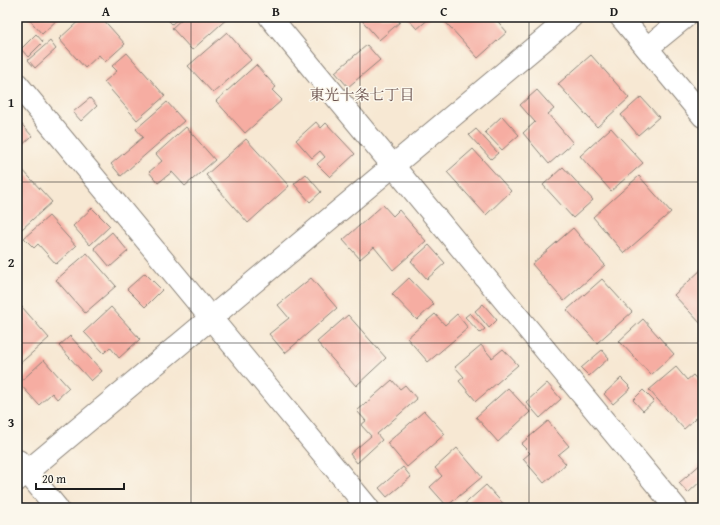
<svg xmlns="http://www.w3.org/2000/svg" width="720" height="525" font-family="'Gentium Book Plus','Noto Serif JP',serif">
	<rect width="100%" height="100%" fill="#fbf7ec"/>
	<filter id="ink" filterUnits="userSpaceOnUse"><feTurbulence type="fractalNoise" baseFrequency=".025" numOctaves="2"/><feDisplacementMap in="SourceGraphic" scale="8" xChannelSelector="R" yChannelSelector="G"/><feConvolveMatrix kernelMatrix="1 2 1 2 8 2 1 2 1" color-interpolation-filters="sRGB"/></filter>
	<filter id="wash" filterUnits="userSpaceOnUse"><feTurbulence type="fractalNoise" baseFrequency=".012" numOctaves="4" result="noise"/><feDisplacementMap in="SourceGraphic" scale="16" xChannelSelector="R" yChannelSelector="G"/><feGaussianBlur stdDeviation="0.9" result="paint"/><feColorMatrix in="noise" values="0 0 0 0 0 0 0 0 0 0 0 0 0 0 0 0 0 1.4 0 .05"/><feComposite in="paint" operator="in"/></filter>
	<g filter="url(#wash)">
		<rect width="100%" height="100%" fill="#f7e8d3"/>
		<g id="blocks">
			<g fill="#f6ada2">
				<path d="M27,17H60L42,34Z"/>
				<path d="M83,17H101L125,44L105,62L99,55L85,68L59,39Z"/>
				<path d="M165,17H180L172,24Z"/>
				<path d="M184,17H229L192,50L172,28Z"/>
				<path d="M359,17H396L400,22L379,40Z"/>
				<path d="M406,17H431L417,29Z"/>
				<path d="M441,17H494L507,32L478,58Z"/>
				<path d="M227,32L251,60L213,93L188,66Z"/>
				<path d="M36,34L43,42L28,57L21,49Z"/>
				<path d="M50,41L56,49L35,68L28,60Z"/>
				<path d="M367,45L380,60L348,87L335,72Z"/>
				<path d="M127,53L165,96L137,120L104,82L117,71L112,66Z"/>
				<path d="M591,55L629,98L597,127L558,84Z"/>
				<path d="M256,65L276,87L272,90L282,100L245,133L216,101Z"/>
				<path d="M537,90L554,109L548,114L573,143L549,164L523,133L535,122L520,105Z"/>
				<path d="M641,97L659,117L638,135L621,115Z"/>
				<path d="M90,98L97,106L81,121L73,112Z"/>
				<path d="M167,102L184,121L121,176L111,164L143,137L136,129Z"/>
				<path d="M502,116L519,135L502,150L485,132Z"/>
				<path d="M17,119L32,136L17,150Z"/>
				<path d="M316,122L321,128L326,123L355,154L330,177L317,164L325,157L320,151L312,158L296,140Z"/>
				<path d="M186,127L215,160L185,186L172,172L158,183L149,172L162,161L156,154Z"/>
				<path d="M611,128L643,163L611,191L580,156Z"/>
				<path d="M476,129L498,153L491,159L469,135Z"/>
				<path d="M246,139L289,186L248,223L206,175Z"/>
				<path d="M473,149L511,191L486,215L447,172Z"/>
				<path d="M20,167L52,202L22,229L17,223V170Z"/>
				<path d="M563,167L593,200L573,218L543,185Z"/>
				<path d="M306,174L321,192L310,202L294,184Z"/>
				<path d="M639,176L671,212L624,253L593,217Z"/>
				<path d="M383,205L393,216L399,210L426,241L393,270L374,247L360,259L343,240Z"/>
				<path d="M92,208L110,226L90,245L73,226Z"/>
				<path d="M49,216L76,246L56,264L38,244L34,248L24,238Z"/>
				<path d="M573,228L605,265L564,301L532,264Z"/>
				<path d="M112,232L128,251L110,267L94,248Z"/>
				<path d="M429,245L445,263L427,279L411,261Z"/>
				<path d="M87,253L116,286L85,313L56,280Z"/>
				<path d="M703,268V326L674,295Z"/>
				<path d="M145,273L162,290L145,307L127,289Z"/>
				<path d="M311,278L337,308L285,353L269,334L289,318L278,305Z"/>
				<path d="M409,278L434,304L417,320L392,294Z"/>
				<path d="M602,279L632,312L597,343L567,310Z"/>
				<path d="M483,304L497,320L489,328L475,311Z"/>
				<path d="M22,307L49,338L17,366V311Z"/>
				<path d="M111,307L140,339L119,358L110,347L104,353L84,332Z"/>
				<path d="M470,313L485,329L480,333L465,317Z"/>
				<path d="M435,314L445,325L457,314L468,328L428,362L407,338Z"/>
				<path d="M348,315L386,358L356,386L317,342Z"/>
				<path d="M643,319L674,354L651,375L619,341Z"/>
				<path d="M70,336L102,371L91,381L59,346Z"/>
				<path d="M481,345L492,358L503,349L518,365L476,401L459,381L464,377L455,367Z"/>
				<path d="M602,350L609,358L589,376L581,368Z"/>
				<path d="M44,360L69,388L57,399L52,393L39,405L19,383Z"/>
				<path d="M676,367L687,380L693,375L703,386V412L684,429L649,390Z"/>
				<path d="M621,378L631,388L613,404L604,394Z"/>
				<path d="M392,380L400,389L405,385L417,399L377,434L382,440L357,463L350,454L371,436L361,425L366,421L357,411Z"/>
				<path d="M547,383L561,399L540,418L526,402Z"/>
				<path d="M508,388L530,412L498,442L476,417Z"/>
				<path d="M643,390L654,401L643,411L633,400Z"/>
				<path d="M424,411L445,434L407,467L387,443Z"/>
				<path d="M548,421L569,446L558,455L566,464L544,483L523,459L530,453L521,444Z"/>
				<path d="M457,448L482,477L447,506L430,487L442,476L435,468Z"/>
				<path d="M703,462V479L688,493L679,483Z"/>
				<path d="M403,467L411,477L387,497L379,488Z"/>
				<path d="M486,485L507,508H460Z"/>
			</g>
		</g>
	</g>
	<g filter="url(#ink)">
		<use href="#blocks" fill-opacity="0" stroke="#8a8278" stroke-width="1"/>
		<g fill="none" stroke-linecap="round" stroke-linejoin="round">
			<g stroke="#8a8278" stroke-width="24">
				<g id="street">
					<path d="M270,17L676,508"/>
					<path d="M647,48L685,17"/>
					<path d="M17,84L368,508"/>
					<path d="M18,461L57,508"/>
					<path d="M17,480L571,17"/>
				</g>
			</g>
			<g stroke="#8a8278" stroke-width="24">
				<path id="secondary" d="M621,17L703,116"/>
			</g>
			<use href="#street" stroke="#fff" stroke-width="22"/>
			<use href="#secondary" stroke="#fff" stroke-width="22"/>
		</g>
	</g>
	<path fill="none" stroke="#1c1c1c" stroke-width="1" stroke-opacity="0.55" d="M191,17V508M360,17V508M529,17V508M17,182H703M17,343H703"/>
	<g text-anchor="middle" dominant-baseline="central" stroke-width="3" stroke-linejoin="round" paint-order="stroke">
		<g font-size="15" fill="#684f4b" stroke="#fbf7ec">
			<text x="362" y="94">東光十条七丁目</text>
		</g>
	</g>
	<rect width="720" height="525" fill="none" stroke="#fbf7ec" stroke-width="44"/>
	<path d="M36 483v6h88v-6" fill="none" stroke="#1c1c1c" stroke-width="2"/>
	<text x="42" y="483" font-size="12" fill="#1c1c1c" stroke="#fbf7ec" stroke-width="3" paint-order="stroke">20 m</text>
	<rect x="22" y="22" width="676" height="481" fill="none" stroke="#1c1c1c" stroke-width="1.5"/>
	<g font-size="13" text-anchor="middle" font-weight="bold" fill="#1c1c1c">
		<text x="106" y="16">A</text>
		<text x="276" y="16">B</text>
		<text x="444" y="16">C</text>
		<text x="614" y="16">D</text>
		<text x="11" y="107">1</text>
		<text x="11" y="267">2</text>
		<text x="11" y="427">3</text>
	</g>
</svg>
